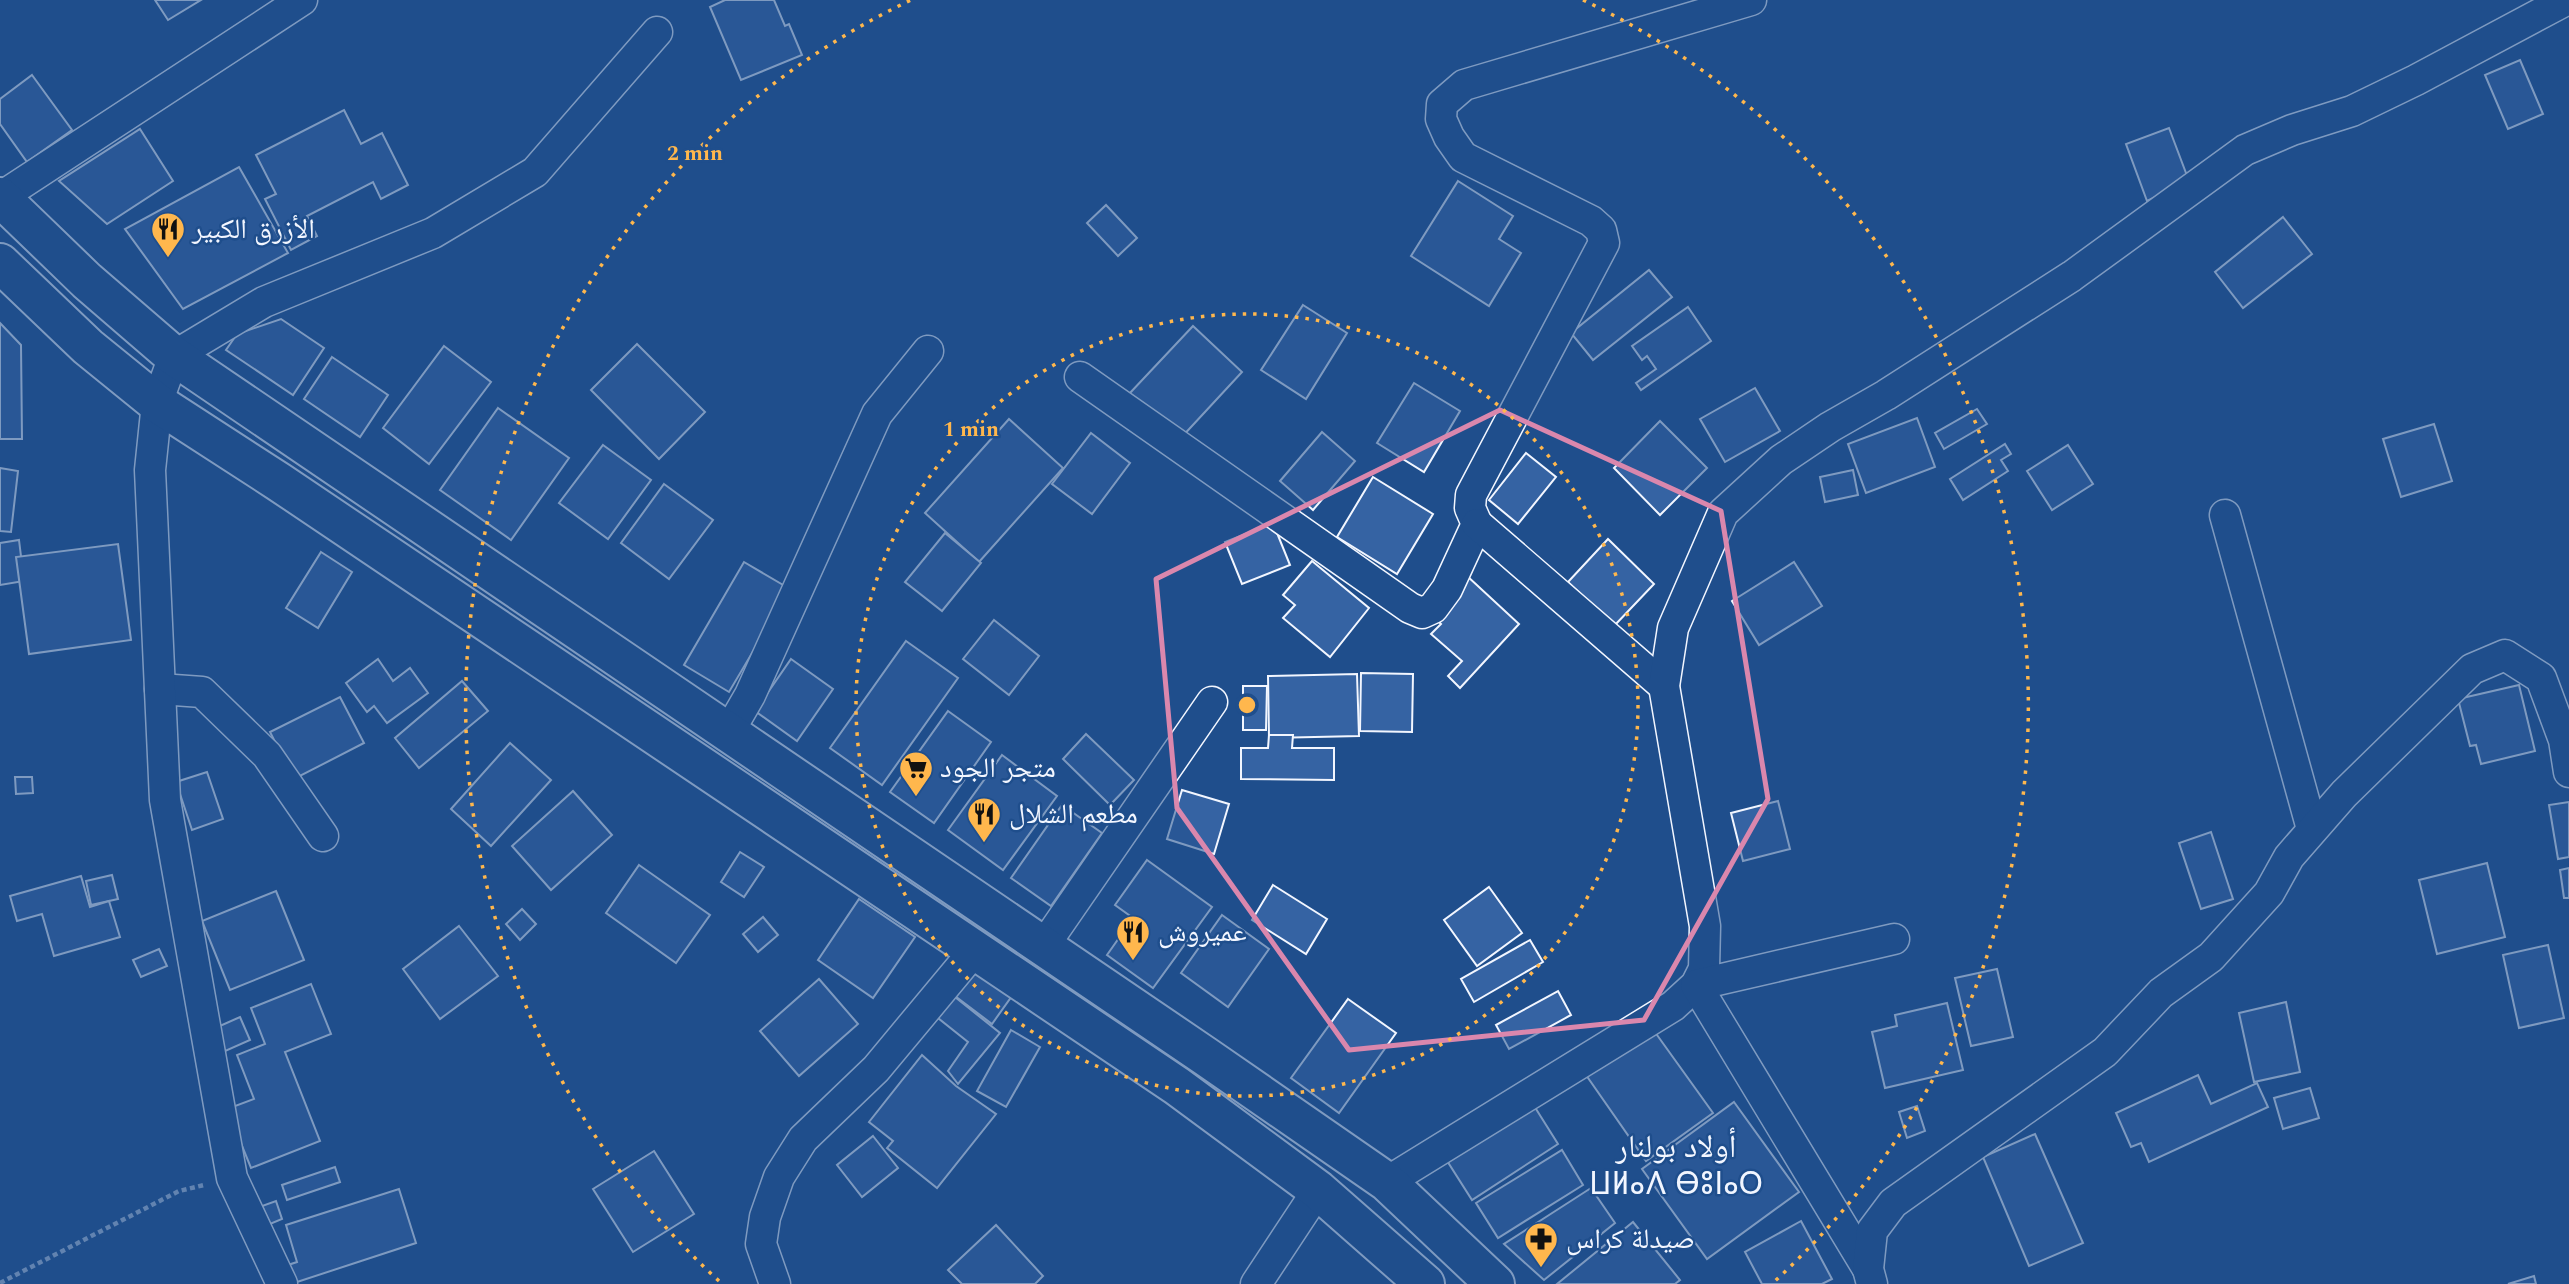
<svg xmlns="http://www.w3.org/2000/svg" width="2569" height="1284" font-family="Spectral,'Noto Naskh Arabic','Noto Sans Tifinagh',serif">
	<rect width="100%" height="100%" fill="#1f4e8c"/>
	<g fill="#3563a3" stroke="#f2f6ff" stroke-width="2">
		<path d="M155,0H201L168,20Z"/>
		<path d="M725,0H774L785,26L789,24L802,55L741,80L710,7Z"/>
		<path d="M2520,60L2543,114L2508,129L2485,75Z"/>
		<path d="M32,75L72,130L27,162L0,124V99Z"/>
		<path d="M344,110L361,144L382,133L408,185L381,199L373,182L307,216L317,236L291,250L265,199L276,194L256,155Z"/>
		<path d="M2169,128L2189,181L2147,201L2126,144Z"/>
		<path d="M140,129L173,181L107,224L59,181Z"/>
		<path d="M239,167L288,253L183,309L125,229Z"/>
		<path d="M1458,181L1513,216L1499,239L1521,253L1489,306L1411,256Z"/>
		<path d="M1106,205L1137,238L1118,256L1087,223Z"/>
		<path d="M2283,217L2312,254L2243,308L2215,272Z"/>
		<path d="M1649,270L1672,297L1593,360L1571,333Z"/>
		<path d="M1303,305L1347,333L1306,399L1261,370Z"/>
		<path d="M1688,307L1711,341L1641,390L1636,383L1656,369L1647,356L1642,360L1632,346Z"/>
		<path d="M281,319L324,348L293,395L226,350L237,334Z"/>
		<path d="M0,323L21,345L22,439H0Z"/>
		<path d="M1193,326L1242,372L1179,440L1129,394Z"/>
		<path d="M637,344L705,412L659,459L591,390Z"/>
		<path d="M444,346L491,382L429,464L383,428Z"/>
		<path d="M332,357L388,395L360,437L304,399Z"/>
		<path d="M1414,383L1460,411L1424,472L1377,443Z"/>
		<path d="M1755,388L1780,431L1725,462L1700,419Z"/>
		<path d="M498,408L569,458L511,540L440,490Z"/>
		<path d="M1977,409L1987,424L1944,449L1935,433Z"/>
		<path d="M1917,418L1935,467L1866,493L1848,444Z"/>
		<path d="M1009,419L1063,468L979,562L925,513Z"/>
		<path d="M1660,421L1707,468L1660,515L1614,468Z"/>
		<path d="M2434,424L2452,481L2401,497L2383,439Z"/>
		<path d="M1322,432L1355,461L1313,510L1280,481Z"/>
		<path d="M1091,433L1130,463L1092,514L1052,484Z"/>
		<path d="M2005,444L2011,454L2001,460L2008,471L1963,500L1950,479Z"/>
		<path d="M603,445L651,480L608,539L559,503Z"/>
		<path d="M2068,445L2093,484L2052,510L2027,471Z"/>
		<path d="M1526,453L1556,477L1518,524L1489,500Z"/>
		<path d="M0,468L18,471L11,532L0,531Z"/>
		<path d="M1853,470L1858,495L1825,502L1820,477Z"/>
		<path d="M1373,477L1433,514L1397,574L1337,537Z"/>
		<path d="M664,484L713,520L669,579L621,543Z"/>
		<path d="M1273,523L1290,565L1242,584L1225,542Z"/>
		<path d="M945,533L981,563L942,611L905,582Z"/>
		<path d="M1608,539L1654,584L1614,626L1568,582Z"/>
		<path d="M19,540L24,581L0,585V543Z"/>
		<path d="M118,544L131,640L29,654L16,557Z"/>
		<path d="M321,552L352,572L318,628L286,608Z"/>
		<path d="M1312,561L1369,608L1330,657L1283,618L1295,605L1283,595Z"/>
		<path d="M744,562L790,589L729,692L684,665Z"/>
		<path d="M1794,562L1822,606L1759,645L1732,601Z"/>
		<path d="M1466,575L1519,624L1460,688L1448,676L1462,661L1431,634L1441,624L1431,614Z"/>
		<path d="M994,620L1039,656L1009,695L963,659Z"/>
		<path d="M906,641L958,678L882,785L830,748Z"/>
		<path d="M378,659L393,681L410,668L428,693L387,723L374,706L367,712L346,683Z"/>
		<path d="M791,659L833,689L797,741L755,711Z"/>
		<path d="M1361,673L1413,674L1412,732L1360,731Z"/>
		<path d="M1357,674L1359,736L1269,738L1268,676Z"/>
		<path d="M462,681L488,711L419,768L395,738Z"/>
		<path d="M2519,685L2535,751L2481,764L2476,745L2470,746L2458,699Z"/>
		<path d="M1243,686H1267L1266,730H1243Z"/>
		<path d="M340,697L364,743L294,779L270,732Z"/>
		<path d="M948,711L991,742L934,823L890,792Z"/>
		<path d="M1086,734L1134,780L1110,805L1063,759Z"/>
		<path d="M1269,735H1293L1292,748H1334V780L1241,779V748H1268Z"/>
		<path d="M510,743L551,780L491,846L451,809Z"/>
		<path d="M1002,755L1057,796L1003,870L948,830Z"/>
		<path d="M207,772L223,819L192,830L176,782Z"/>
		<path d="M15,777H32L33,793L16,794Z"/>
		<path d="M1182,790L1229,804L1214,854L1167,839Z"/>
		<path d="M573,791L612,835L551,890L512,846Z"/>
		<path d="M1778,801L1790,849L1743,861L1731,813Z"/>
		<path d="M2569,802V857L2558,859L2549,805Z"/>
		<path d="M1062,805L1102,833L1051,906L1011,878Z"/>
		<path d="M2211,832L2233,899L2201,909L2179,843Z"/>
		<path d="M740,852L764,867L744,897L721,882Z"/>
		<path d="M1147,860L1212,907L1153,988L1107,955L1133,918L1115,905Z"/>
		<path d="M2487,863L2505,937L2437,954L2419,880Z"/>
		<path d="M639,865L710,915L676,963L606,913Z"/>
		<path d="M2569,868V898H2564L2560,870Z"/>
		<path d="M112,875L118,899L91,905L86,881Z"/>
		<path d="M81,876L90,907L109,901L120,937L54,956L42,914L17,921L10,896Z"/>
		<path d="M1273,885L1327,919L1306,954L1252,920Z"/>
		<path d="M1489,887L1522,933L1477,966L1444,920Z"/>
		<path d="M276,891L304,960L230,990L202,921Z"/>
		<path d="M859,899L915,937L873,998L818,960Z"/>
		<path d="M522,909L536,924L520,940L506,924Z"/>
		<path d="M1222,915L1269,949L1228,1007L1181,973Z"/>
		<path d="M763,917L778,935L758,952L743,934Z"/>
		<path d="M459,926L498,976L440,1019L403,969Z"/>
		<path d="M1530,940L1543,962L1474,1002L1461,979Z"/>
		<path d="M2548,945L2564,1018L2519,1028L2503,955Z"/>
		<path d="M159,949L167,966L141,977L133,960Z"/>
		<path d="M981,959L1019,986L992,1024L955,996Z"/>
		<path d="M1997,969L2013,1037L1971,1046L1955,978Z"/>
		<path d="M819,979L858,1024L799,1076L760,1031Z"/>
		<path d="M311,984L331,1034L285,1052L320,1141L251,1168L227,1109L254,1099L237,1055L265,1044L251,1008Z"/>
		<path d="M1558,991L1571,1015L1509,1049L1496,1025Z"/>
		<path d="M955,997L1000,1033L958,1084L948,1071L968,1042L938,1018Z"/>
		<path d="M1348,999L1396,1033L1339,1113L1291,1078Z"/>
		<path d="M2286,1002L2300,1072L2254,1082L2239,1013Z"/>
		<path d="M1947,1003L1963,1070L1885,1088L1872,1032L1897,1026L1895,1015Z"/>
		<path d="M240,1017L250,1040L223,1052L213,1029Z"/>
		<path d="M1652,1028L1713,1113L1646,1161L1586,1075Z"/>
		<path d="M1011,1030L1040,1047L1006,1107L977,1091Z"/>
		<path d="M922,1055L956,1086L996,1114L937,1188L887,1148L893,1141L869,1122Z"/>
		<path d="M2198,1075L2211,1104L2257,1083L2268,1107L2149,1162L2141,1143L2131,1147L2116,1113Z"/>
		<path d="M2310,1088L2319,1118L2283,1129L2274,1098Z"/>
		<path d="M1531,1101L1558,1144L1472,1200L1444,1156Z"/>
		<path d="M1734,1102L1799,1192L1707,1259L1642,1169Z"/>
		<path d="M1917,1106L1925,1131L1907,1138L1899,1112Z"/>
		<path d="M2035,1134L2083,1243L2029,1266L1983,1157Z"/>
		<path d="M873,1136L898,1168L862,1197L837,1165Z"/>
		<path d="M1562,1150L1583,1185L1498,1238L1476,1203Z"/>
		<path d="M654,1151L694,1214L633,1252L593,1189Z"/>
		<path d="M335,1167L340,1182L287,1200L282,1185Z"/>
		<path d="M1591,1188L1615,1223L1544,1280L1504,1244Z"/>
		<path d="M399,1189L416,1243L294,1283L288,1265L297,1262L286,1225Z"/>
		<path d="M276,1201L282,1219L270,1224L262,1206Z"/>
		<path d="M1801,1221L1832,1279L1822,1284H1762L1745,1252Z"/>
		<path d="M1633,1222L1680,1280L1675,1284H1557Z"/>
		<path d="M996,1225L1043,1276L1035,1284H962L948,1270Z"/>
		<path d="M2534,1276L2536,1284H2508Z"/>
	</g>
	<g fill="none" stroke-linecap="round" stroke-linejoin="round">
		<g stroke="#f2f6ff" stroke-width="33">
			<g id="minor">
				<path d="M1,197L302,0"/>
				<path d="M1080,377L1410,608L1422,613L1433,608L1447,589L1477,524L1470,508L1471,495L1604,243L1601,230L1591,221L1463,157L1449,137L1441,119L1442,104L1464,85L1751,0"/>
				<path d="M2225,515L2312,829"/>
				<path d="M1477,524L1664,686"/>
				<path d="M160,689L202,692L267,755L323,836"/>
				<path d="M728,733L750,695L877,414L928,351"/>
				<path d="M1043,947L1212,702"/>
				<path d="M1387,1182L1673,1006L1696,985L1704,969L1705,926L1664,686L1673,628L1723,513L1781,460L1830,427L1886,395L2072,276L2245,150L2292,130L2352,111L2416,80L2566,0"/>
				<path d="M1868,1269L1696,985L1894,939"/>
				<path d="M282,1284L232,1178L165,800L150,470L157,403L174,356L264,302L433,233L535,172L657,32"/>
				<path d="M775,1284L761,1244L765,1217L779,1177L803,1139L876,1069L975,950"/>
				<path d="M1256,1284L1318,1190"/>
				<path d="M1872,1284L1868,1269L1872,1231L1893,1203L2105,1052L2161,993L2211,957L2269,893L2289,857L2344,794L2472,669L2505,655L2541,678L2564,740L2569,772"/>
			</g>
		</g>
		<g stroke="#f2f6ff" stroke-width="42">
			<g id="primary">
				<path d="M0,197L87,281L174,356L1205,1056L1387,1182L1495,1284"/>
				<path d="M0,263L88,347L157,403L279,482L1177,1086L1318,1190L1425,1284"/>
			</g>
		</g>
		<path stroke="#b3c4dc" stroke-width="4.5" stroke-dasharray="5 3.5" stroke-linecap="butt" d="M0,1283L179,1191L204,1185"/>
		<use href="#minor" stroke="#1f4e8c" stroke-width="30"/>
		<use href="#primary" stroke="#1f4e8c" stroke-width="38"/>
	</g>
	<path d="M0 0H2569V1284H0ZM1500,410L1721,511L1768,799L1644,1020L1349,1050L1177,808L1156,579Z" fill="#1f4e8c" fill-opacity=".55" fill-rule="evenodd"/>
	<path fill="none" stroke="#da87ad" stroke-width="5" stroke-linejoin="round" d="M1500,410L1721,511L1768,799L1644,1020L1349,1050L1177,808L1156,579Z"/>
	<g fill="none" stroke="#ffb74d" stroke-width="3.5" stroke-dasharray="3.5 7">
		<circle cx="1247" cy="705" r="391"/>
		<path d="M719 1281A781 781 0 0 1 911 0M1583 0A781 781 0 0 1 1775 1281"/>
	</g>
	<defs>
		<g id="restaurant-pin" transform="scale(1.75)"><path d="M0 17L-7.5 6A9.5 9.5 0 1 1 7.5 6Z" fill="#ffb74d" stroke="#1f4e8c"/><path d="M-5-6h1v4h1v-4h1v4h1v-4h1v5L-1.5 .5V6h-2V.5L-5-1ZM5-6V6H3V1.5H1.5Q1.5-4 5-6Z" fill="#111"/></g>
		<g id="supermarket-pin" transform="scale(1.75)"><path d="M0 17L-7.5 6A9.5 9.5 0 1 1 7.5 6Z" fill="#ffb74d" stroke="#1f4e8c"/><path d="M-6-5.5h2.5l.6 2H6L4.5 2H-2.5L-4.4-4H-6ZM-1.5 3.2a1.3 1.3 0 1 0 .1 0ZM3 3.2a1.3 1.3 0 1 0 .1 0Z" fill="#111"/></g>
		<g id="pharmacy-pin" transform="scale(1.75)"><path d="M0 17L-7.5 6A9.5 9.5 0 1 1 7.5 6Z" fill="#ffb74d" stroke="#1f4e8c"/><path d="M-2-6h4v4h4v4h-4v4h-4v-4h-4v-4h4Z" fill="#111"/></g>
	</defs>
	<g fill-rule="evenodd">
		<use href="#restaurant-pin" x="168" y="229"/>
		<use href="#supermarket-pin" x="916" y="768"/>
		<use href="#restaurant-pin" x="984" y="814"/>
		<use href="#restaurant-pin" x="1133" y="932"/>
		<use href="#pharmacy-pin" x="1541" y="1239"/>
	</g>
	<g text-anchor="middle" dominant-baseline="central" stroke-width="5" stroke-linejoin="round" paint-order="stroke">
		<g font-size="28" fill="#f2f6ff" stroke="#1f4e8c" text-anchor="start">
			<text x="192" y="229">الأزرق الكبير</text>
			<text x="940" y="768">متجر الجود</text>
			<text x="1009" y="814">مطعم الشلال</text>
			<text x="1158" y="932">عميروش</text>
			<text x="1566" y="1239">صيدلة كراس</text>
		</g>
		<g font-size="32" fill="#f2f6ff" stroke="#1f4e8c">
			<text x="1676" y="1147">أولاد بولنار<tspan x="1676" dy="37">ⵡⵍⴰⴷ ⴱⵓⵏⴰⵔ</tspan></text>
		</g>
	</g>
	<circle cx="1247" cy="705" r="10" fill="#ffb74d" stroke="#1f4e8c" stroke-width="3.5"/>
	<g font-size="21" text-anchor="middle" font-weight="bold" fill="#ffb74d" stroke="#1f4e8c" stroke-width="5" stroke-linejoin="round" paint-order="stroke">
		<text x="695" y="160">2 min</text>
		<text x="971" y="436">1 min</text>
	</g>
</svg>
